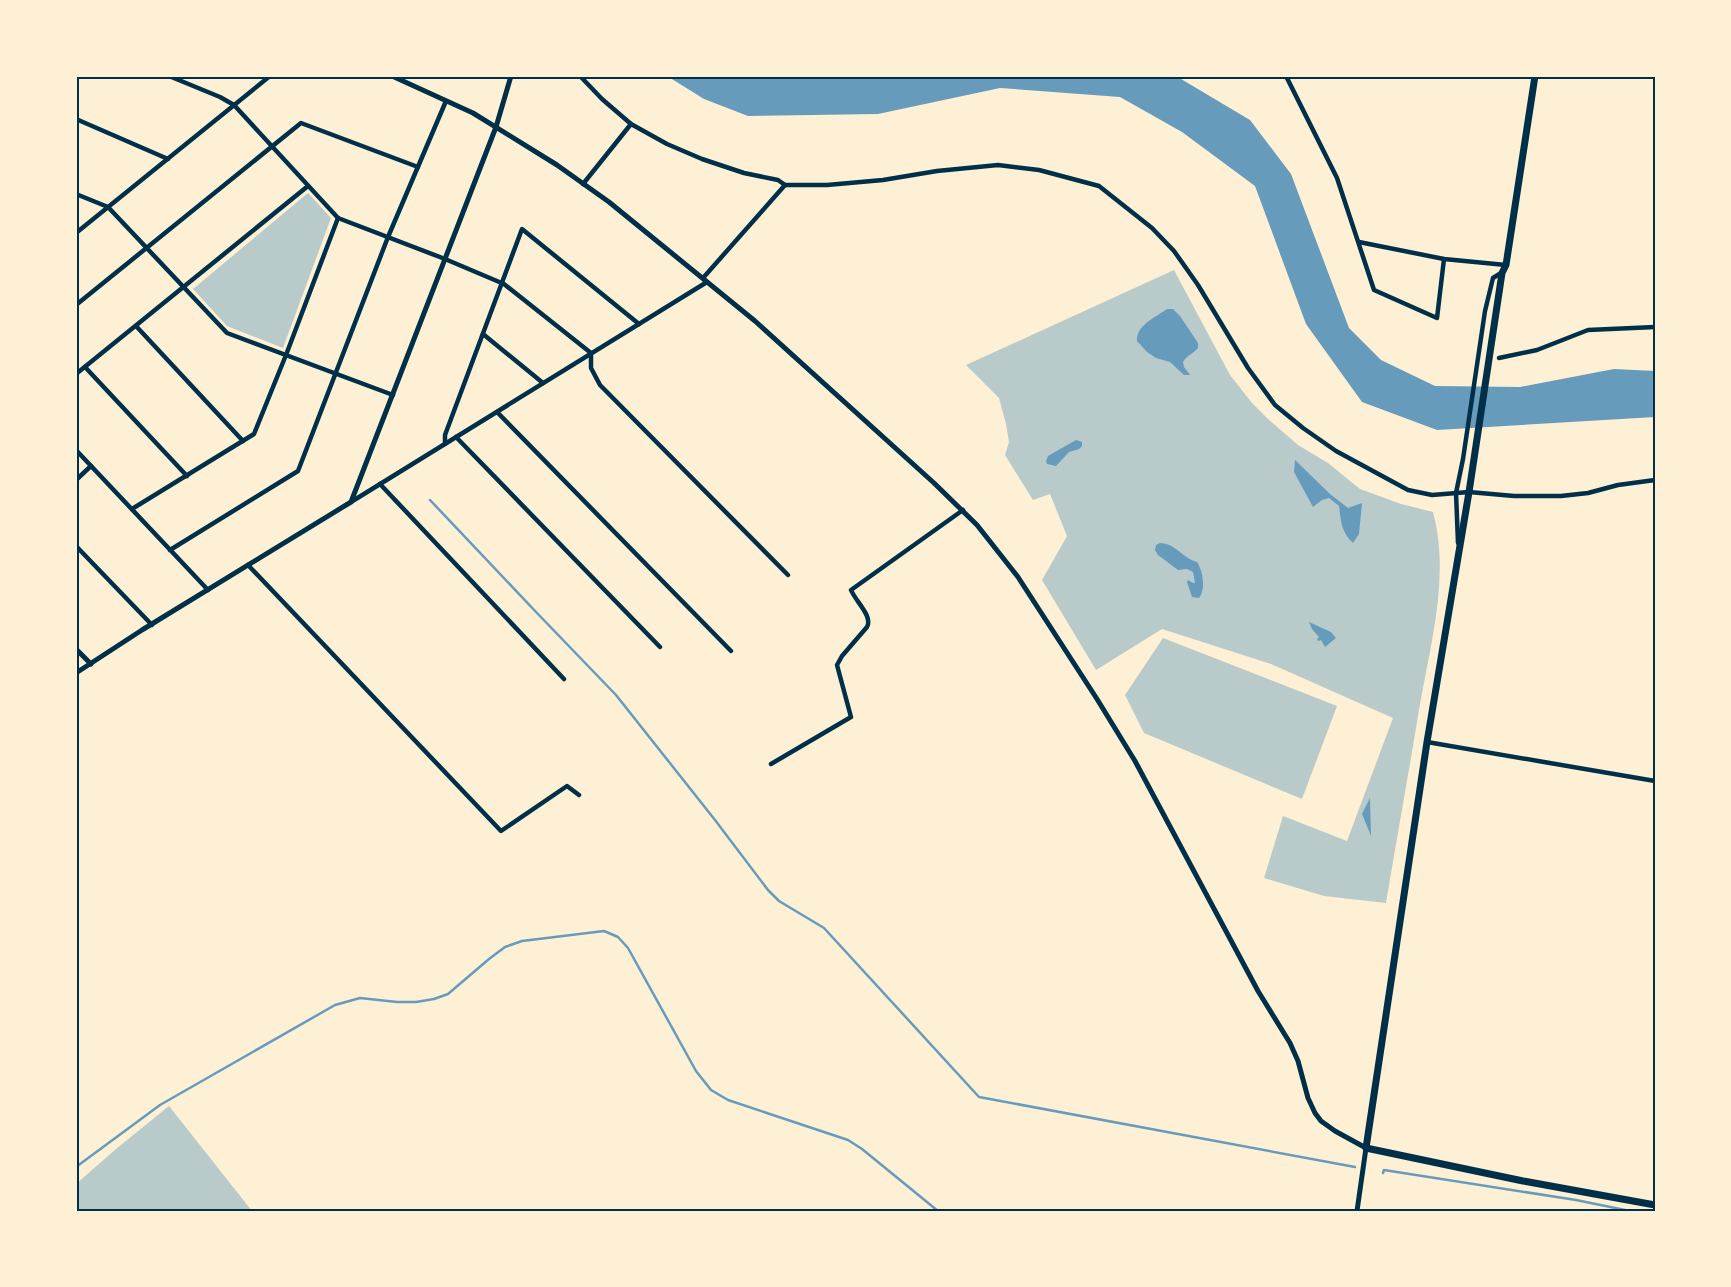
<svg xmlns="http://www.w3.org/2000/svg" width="1731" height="1287" font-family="'Asap Condensed',sans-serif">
	<rect width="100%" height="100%" fill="#fdf0d5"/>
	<g fill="#b9caca">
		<path d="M308,193L331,218L283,348L227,326L193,289Z"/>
		<path d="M1174,270L1230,375L1252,403L1269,420L1298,445L1328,463L1360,489L1401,504L1433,512C1450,575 1431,642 1420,704C1409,771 1397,837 1386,903L1324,896L1264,878L1283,816L1347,841L1393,718L1271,664L1162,629L1096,670L1042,580L1067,536L1050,494L1033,500L1005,455L1009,442L1006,424L999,398L966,365Z"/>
		<path d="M1163,638L1337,706L1302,799L1144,733L1125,695Z"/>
		<path d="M169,1106L252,1211H76V1184L116,1149Z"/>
	</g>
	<g fill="#669bbc">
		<path d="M667,76H1176L1250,120L1291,174L1349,328L1381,360L1435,386L1520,387L1614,369L1655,371V417L1437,430L1362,402L1306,324L1255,186L1182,132L1120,97L1000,88L878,114L748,116L704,99Z"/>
		<path d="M1167,309H1173L1180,316L1198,343V348C1193,354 1187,355 1183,362L1184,367L1190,375H1184L1170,362L1156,358L1147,352L1137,341C1136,325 1156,317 1167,309Z"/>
		<path d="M1076,440L1082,442V446L1079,449L1069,452L1056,466L1047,464L1046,461L1048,456Z"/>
		<path d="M1295,460L1330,494L1348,508L1362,503L1359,534L1353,543C1341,532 1341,521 1339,506L1329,498L1322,500L1313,507L1294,472Z"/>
		<path d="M1160,543C1175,543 1184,559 1197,562C1203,571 1206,590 1199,598L1192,597L1187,582L1188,580L1193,583H1195L1193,572L1187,569L1178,570L1158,555L1155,550L1156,545Z"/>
		<path d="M1309,622L1331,632L1336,638L1325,647L1321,640L1318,641L1317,639L1319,637L1312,629Z"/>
		<path d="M1370,798L1371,836L1362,814Z"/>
	</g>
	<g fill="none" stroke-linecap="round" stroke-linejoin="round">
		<g stroke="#669bbc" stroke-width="2.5">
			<path d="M430,500L537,613L616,695L715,820L768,890L779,901L824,928L979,1097L1355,1167"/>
			<path d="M76,1167L160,1105L335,1005L360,998L397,1002H416L434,999L448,994L489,959L505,947L522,941L604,931L618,937L628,948L696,1071L711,1090L728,1100L848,1140L862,1149L938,1211"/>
			<path d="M1383,1173L1384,1170L1576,1200L1630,1211"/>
		</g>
		<g stroke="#003049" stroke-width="4.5">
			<path d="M169,76L220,97L234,105L338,218L445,259L504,284L591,353V368L600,385L788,575"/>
			<path d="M580,76L602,99L631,124L667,144L702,159L744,173L778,180L785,185H827L883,180L937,171L998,165L1039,170L1099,186L1152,228L1174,251L1198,285L1248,368L1275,405L1303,428L1336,451L1408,490L1432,495L1469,492L1514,496H1561L1588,493L1618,485L1655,480"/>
			<path d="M1286,76L1337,178L1374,290L1437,318L1444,259"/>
			<path d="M76,119L168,159"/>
			<path d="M583,184L631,124"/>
			<path d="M76,194L108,207L227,333L393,395"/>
			<path d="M76,233L270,76"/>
			<path d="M1359,242L1444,259L1506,265"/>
			<path d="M703,278L785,185"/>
			<path d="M76,305L301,123L418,167"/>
			<path d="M136,326L243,441"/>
			<path d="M483,334L543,383"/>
			<path d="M1499,358L1537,350L1588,330L1655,327"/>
			<path d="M85,367L187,476"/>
			<path d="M76,374L308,186"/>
			<path d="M497,412L731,651"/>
			<path d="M456,437L660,647"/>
			<path d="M445,444V435L522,229L639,324"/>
			<path d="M76,450L208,590"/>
			<path d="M76,480L91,466"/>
			<path d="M380,484L564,679"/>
			<path d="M351,502L707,282"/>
			<path d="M132,509L254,434L286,355L338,218"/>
			<path d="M1458,543L1456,493L1463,459L1485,311L1493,278L1501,273"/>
			<path d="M76,546L152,625"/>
			<path d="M170,550L298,471L388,237L446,101"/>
			<path d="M248,565L501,831L567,786L579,795"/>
			<path d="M1427,742L1655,781"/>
			<path d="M771,764L851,717L837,665L842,656L867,627C873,616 856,602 851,590L963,510"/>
		</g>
		<g stroke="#003049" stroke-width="5">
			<path d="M392,76L473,113L557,165L609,202L755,321L934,483L977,525L1018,577L1097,699L1135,761L1258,991L1290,1043L1298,1061L1308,1098L1315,1113L1321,1121L1335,1131L1366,1148L1357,1211"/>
			<path d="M76,649L91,664"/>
			<path d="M76,673L142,630L351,502L496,127L511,76"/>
		</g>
		<path stroke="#003049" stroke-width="7" d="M1535,76L1506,265L1502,273L1469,492L1427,742L1366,1148L1523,1181L1655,1205"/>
	</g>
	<rect width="1731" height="1287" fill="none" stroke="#fdf0d5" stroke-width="155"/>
	<rect x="78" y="78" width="1576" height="1132" fill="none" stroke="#003049" stroke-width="2"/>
</svg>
